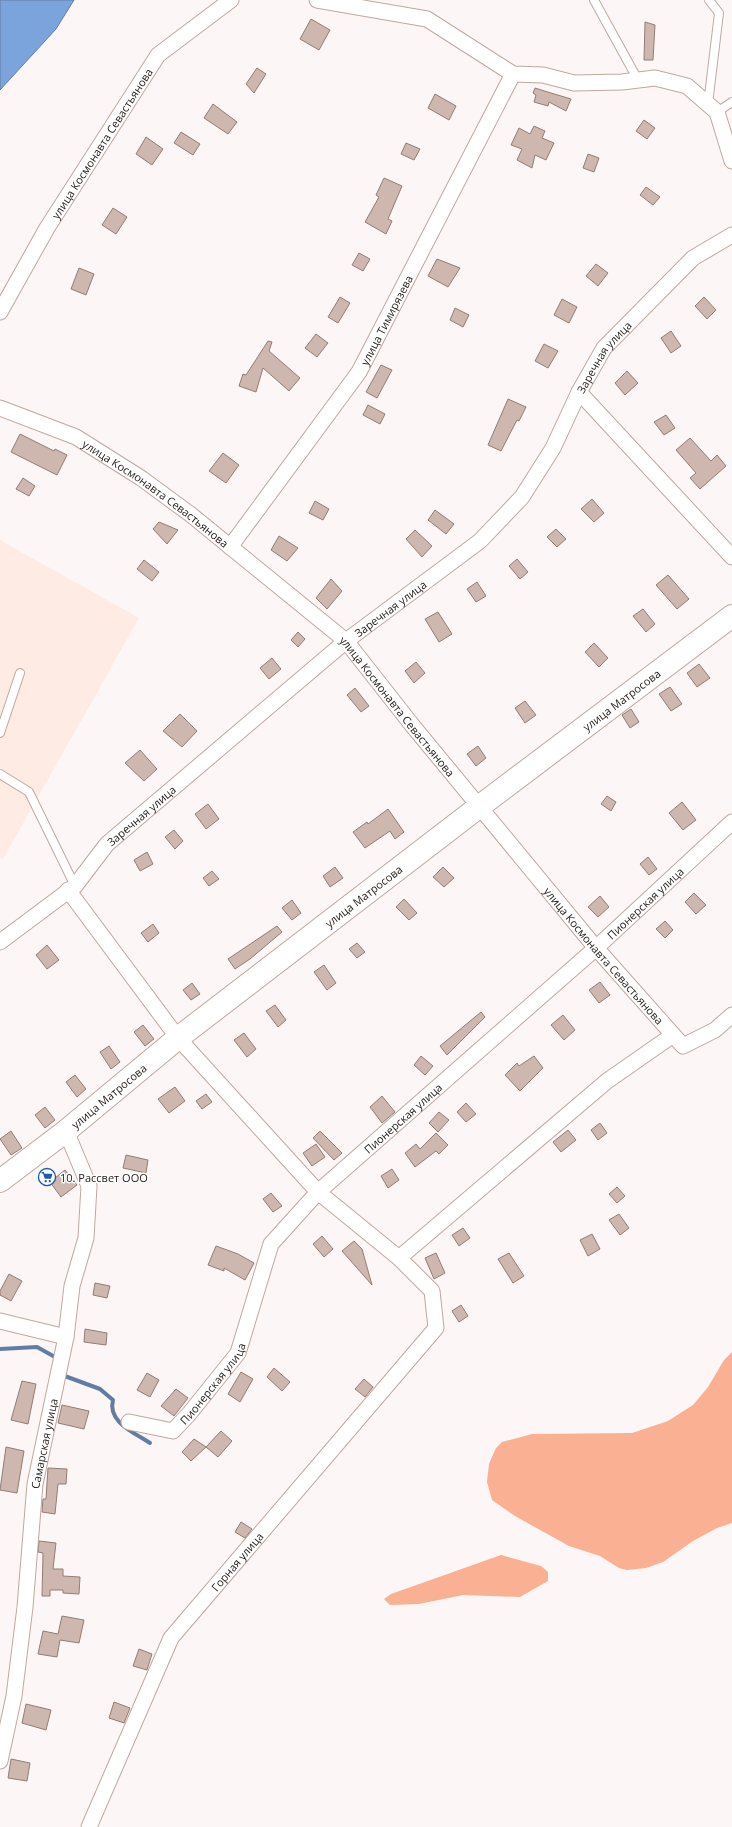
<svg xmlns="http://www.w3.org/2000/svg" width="732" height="1827" font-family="'Open Sans',sans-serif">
	<rect width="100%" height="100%" fill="#fcf7f6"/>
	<path fill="#feebe3" d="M0,540L139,618L3,859L0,858Z"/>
	<g fill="#f9b093">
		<path d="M732,1352V1523L717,1528L693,1541L663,1562L646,1568L627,1570L619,1568L600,1556L569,1546L515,1516L492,1500L487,1482L489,1464L496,1448L502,1442L532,1434L632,1433L668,1421L693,1405L708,1387L724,1360Z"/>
		<path d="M501,1555L541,1566L548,1572V1581L520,1597L463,1595L419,1604L390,1605L384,1599L391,1594Z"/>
	</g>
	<path fill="#7ba4dc" stroke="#627da3" d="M0,0H74L56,29L0,90Z"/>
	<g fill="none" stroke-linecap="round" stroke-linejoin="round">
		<g stroke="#627da3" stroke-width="4">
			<path d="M0,1349L37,1347L55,1357V1360"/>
			<path d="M62,1375L100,1389L113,1400C107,1422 135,1433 150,1443"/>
		</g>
	</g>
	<g fill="#ceb7ae" stroke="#927d74">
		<path d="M311,19L330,30L319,50L300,39Z"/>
		<path d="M645,22L655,25L653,60H644Z"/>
		<path d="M257,68L266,74L254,93L246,84Z"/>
		<path d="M535,88L551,93L571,99L566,111L549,102L548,106L534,102L536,95L533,93Z"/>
		<path d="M435,94L456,106L449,120L428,108Z"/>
		<path d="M213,104L237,122L228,134L204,118Z"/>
		<path d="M644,120L655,128L647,139L636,131Z"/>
		<path d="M534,126L545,131L542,138L554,143L546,160L535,155L532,168L517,160L522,149L511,145L519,128L530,134Z"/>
		<path d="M181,132L200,144L193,155L174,143Z"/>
		<path d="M146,137L163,149L152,165L136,154Z"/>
		<path d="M406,143L420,149L414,160L401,154Z"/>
		<path d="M588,154L599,158L594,172L583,168Z"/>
		<path d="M384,178L402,186L388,219L392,221L386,234L365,222L379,197L376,195Z"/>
		<path d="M646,187L660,197L653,205L640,195Z"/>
		<path d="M113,208L127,217L116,234L102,225Z"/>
		<path d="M359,253L370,259L363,271L352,265Z"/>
		<path d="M437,259L460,268L448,287L428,276Z"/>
		<path d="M596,264L608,273L598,286L586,276Z"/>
		<path d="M79,268L94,274L86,295L71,289Z"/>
		<path d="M340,297L350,303L338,323L328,317Z"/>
		<path d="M704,297L716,310L707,319L695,306Z"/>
		<path d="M562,299L577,307L569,323L554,315Z"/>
		<path d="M455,308L469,315L463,327L450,320Z"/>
		<path d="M671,331L681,346L671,353L661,338Z"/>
		<path d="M316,334L328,343L317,357L305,348Z"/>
		<path d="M268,341L272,342L269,351L300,378L289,391L263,368L256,392L239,386L243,374L246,375Z"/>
		<path d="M544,344L558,351L548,368L535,361Z"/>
		<path d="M381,365L392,370L377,398L366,392Z"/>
		<path d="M627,371L638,383L625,395L615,383Z"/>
		<path d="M508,399L526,407L519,421L517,420L501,451L488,445Z"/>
		<path d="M368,405L385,414L380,424L363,415Z"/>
		<path d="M666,415L675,428L664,435L654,422Z"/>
		<path d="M20,434L54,451L55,449L67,455L57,475L11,452Z"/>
		<path d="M690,438L711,461L717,455L726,466L700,489L690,478L696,473L676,450Z"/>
		<path d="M223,453L239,465L226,483L209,471Z"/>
		<path d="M23,478L35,486L29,496L16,489Z"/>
		<path d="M592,499L604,513L594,522L581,509Z"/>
		<path d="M315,501L329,509L323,520L309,513Z"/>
		<path d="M435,510L454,524L446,534L428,520Z"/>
		<path d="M159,522L178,530L167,544L153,529Z"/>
		<path d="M556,529L566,539L557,547L547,537Z"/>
		<path d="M415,530L432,546L422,557L406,539Z"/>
		<path d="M279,536L298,548L287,561L271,550Z"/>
		<path d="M517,559L528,572L520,579L509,566Z"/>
		<path d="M144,560L159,572L152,581L137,569Z"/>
		<path d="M668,575L689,599L677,609L656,585Z"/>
		<path d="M331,579L342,591L327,609L316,598Z"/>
		<path d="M477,582L486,596L476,602L467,589Z"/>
		<path d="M643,609L655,624L646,632L633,616Z"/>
		<path d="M438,612L452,634L439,642L425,619Z"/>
		<path d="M298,632L305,639L298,647L291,640Z"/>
		<path d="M594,643L608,658L599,667L585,652Z"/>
		<path d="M272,658L281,669L269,679L260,668Z"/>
		<path d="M416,662L425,673L414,683L405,671Z"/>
		<path d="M699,664L710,678L697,687L687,673Z"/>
		<path d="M670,687L682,704L671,711L659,694Z"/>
		<path d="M355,688L369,706L361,712L347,695Z"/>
		<path d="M525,701L536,715L525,723L515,708Z"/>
		<path d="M631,709L639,722L630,728L622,715Z"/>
		<path d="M180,714L197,731L182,747L163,731Z"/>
		<path d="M478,746L486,758L476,766L467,754Z"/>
		<path d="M140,750L157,769L144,781L125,763Z"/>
		<path d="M607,796L616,802L611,811L601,804Z"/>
		<path d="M682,802L696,820L683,830L669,813Z"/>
		<path d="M208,804L219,819L206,829L195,814Z"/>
		<path d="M388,809L404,832L395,839L390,831L365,848L353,832L367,822L368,824Z"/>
		<path d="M174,830L183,841L175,849L165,837Z"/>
		<path d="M147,852L153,864L140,871L134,860Z"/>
		<path d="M648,857L657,869L649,875L640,864Z"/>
		<path d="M335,867L343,878L330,887L323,876Z"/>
		<path d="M443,867L454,878L444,887L433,877Z"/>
		<path d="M212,871L219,879L209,886L203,878Z"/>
		<path d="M694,893L706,905L696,914L685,902Z"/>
		<path d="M600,896L609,907L598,917L588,907Z"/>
		<path d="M404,899L417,913L409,920L396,907Z"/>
		<path d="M292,900L301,913L292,920L282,908Z"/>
		<path d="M665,921L673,930L665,938L656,929Z"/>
		<path d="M153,924L159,933L148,942L141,933Z"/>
		<path d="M277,926L282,932L250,959L235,969L228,959Z"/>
		<path d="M357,943L365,952L357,958L349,949Z"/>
		<path d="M47,945L59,960L47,969L36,955Z"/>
		<path d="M324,965L336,983L327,990L314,972Z"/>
		<path d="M600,982L610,995L599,1003L589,990Z"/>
		<path d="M192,983L200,994L191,1000L183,990Z"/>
		<path d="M275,1005L286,1020L278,1027L266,1011Z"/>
		<path d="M481,1012L485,1017L447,1055L440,1046Z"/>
		<path d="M563,1015L575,1030L564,1040L551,1025Z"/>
		<path d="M143,1025L154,1039L145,1046L134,1032Z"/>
		<path d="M244,1033L256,1049L247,1057L234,1040Z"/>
		<path d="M109,1046L120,1062L111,1069L100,1052Z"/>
		<path d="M421,1056L433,1066L425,1075L414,1065Z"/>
		<path d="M534,1056L543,1068L520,1091L505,1075L517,1063L519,1066Z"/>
		<path d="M75,1075L86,1089L77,1097L66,1082Z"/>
		<path d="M175,1087L185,1101L169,1113L158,1099Z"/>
		<path d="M206,1094L212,1102L202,1109L196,1101Z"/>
		<path d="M382,1096L395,1112L382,1123L370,1107Z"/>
		<path d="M466,1103L476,1114L466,1122L457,1112Z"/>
		<path d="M45,1107L55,1120L45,1128L35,1115Z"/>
		<path d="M439,1112L449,1120L438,1132L429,1123Z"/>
		<path d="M600,1123L607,1133L598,1140L591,1130Z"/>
		<path d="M568,1130L576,1140L561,1152L553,1142Z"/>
		<path d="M11,1131L22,1148L11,1155L0,1139Z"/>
		<path d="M320,1131L342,1153L334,1160L313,1138Z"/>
		<path d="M436,1133L448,1145L439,1154L436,1151L415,1167L405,1153L416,1144L420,1149Z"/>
		<path d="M316,1144L325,1157L312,1166L303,1153Z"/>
		<path d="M126,1155L148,1160L146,1173L123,1168Z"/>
		<path d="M392,1169L399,1180L388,1188L381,1176Z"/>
		<path d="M65,1170L77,1185L61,1197L50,1182Z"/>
		<path d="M617,1187L625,1196L617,1203L609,1194Z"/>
		<path d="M271,1193L282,1206L273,1212L263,1199Z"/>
		<path d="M619,1214L629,1228L620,1235L609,1220Z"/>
		<path d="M463,1228L470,1238L459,1246L452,1235Z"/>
		<path d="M592,1234L600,1249L588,1256L580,1240Z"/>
		<path d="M322,1236L333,1249L324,1257L313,1244Z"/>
		<path d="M354,1241L362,1249L372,1285L342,1251Z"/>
		<path d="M216,1246L238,1254L254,1263L245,1280L224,1268V1271L208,1265Z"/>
		<path d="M436,1253L445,1273L434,1279L425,1258Z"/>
		<path d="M509,1253L524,1276L513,1283L498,1259Z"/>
		<path d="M9,1274L22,1281L11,1301L0,1295V1291Z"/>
		<path d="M95,1283L110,1286L107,1298L93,1295Z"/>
		<path d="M461,1305L468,1316L459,1322L452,1311Z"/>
		<path d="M85,1329L107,1333L106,1345L84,1342Z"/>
		<path d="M274,1368L290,1382L282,1391L267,1377Z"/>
		<path d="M241,1372L253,1379L240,1402L228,1394Z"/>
		<path d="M147,1373L159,1380L150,1397L137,1390Z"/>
		<path d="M364,1379L373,1387L365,1397L355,1389Z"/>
		<path d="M22,1381L36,1384L28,1424L11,1420Z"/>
		<path d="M176,1389L188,1398L174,1416L161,1406Z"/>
		<path d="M62,1405L89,1411L84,1429L58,1423Z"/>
		<path d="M221,1431L232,1441L218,1457L206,1447Z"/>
		<path d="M194,1439L206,1447L191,1461L182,1452Z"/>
		<path d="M6,1447L24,1451L17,1493L0,1490Z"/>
		<path d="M48,1468L67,1469L66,1484H58L55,1514L42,1512L43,1499H46Z"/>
		<path d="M241,1522L252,1529L245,1538L235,1532Z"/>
		<path d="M39,1541L56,1543L53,1569H63V1576L80,1577L79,1594L63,1593V1590H50V1596H42L43,1553L38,1552Z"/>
		<path d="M62,1616L84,1620L79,1643L60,1640L57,1657L38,1654L43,1631L58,1634Z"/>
		<path d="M139,1649L152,1654L147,1670L133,1666Z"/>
		<path d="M114,1702L130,1708L124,1723L109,1718Z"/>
		<path d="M26,1704L51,1710L46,1730L22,1723Z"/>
		<path d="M11,1759L30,1763L27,1781L8,1778Z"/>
	</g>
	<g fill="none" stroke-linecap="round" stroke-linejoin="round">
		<g stroke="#bfa89f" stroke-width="10">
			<g id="lane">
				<path d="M594,0L638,80"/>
				<path d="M708,104L719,13L709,0"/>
				<path d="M717,112L732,102"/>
				<path d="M0,733L20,673"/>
				<path d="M0,774L29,792L75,886"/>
			</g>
		</g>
		<g stroke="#bfa89f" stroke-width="17">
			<g id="street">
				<path d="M317,0L427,19L513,74L543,75L574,83L622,82L655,78L687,86L717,112L732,161"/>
				<path id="s1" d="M0,312L47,228L158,55L231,0"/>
				<path d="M579,392L732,557"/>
				<path id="s2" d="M0,408L76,437L141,478L190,514L346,641L412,725L596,948L683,1046L715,1030L732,1015"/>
				<path id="s3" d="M230,547L359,372L513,74"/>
				<path d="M68,890L178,1038L318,1192L399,1258L607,1081L673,1035"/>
				<path id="s4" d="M0,942L75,886L107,844L346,641L480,541L522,497L553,448L579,392L604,348L693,258L732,235"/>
				<path d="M0,1321L66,1337"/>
				<path id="s5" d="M129,1422L173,1431L189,1414L238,1353L271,1244L318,1192L596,948L732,822"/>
				<path id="s6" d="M0,1761L14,1696L25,1607L35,1484L66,1337L72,1286L86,1238L89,1186L66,1131"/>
				<path id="s7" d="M89,1827L171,1638L436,1328L432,1291L399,1258"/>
			</g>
		</g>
		<g stroke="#bfa89f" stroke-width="24">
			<g id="secondary">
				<path id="s8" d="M0,1181L66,1131L178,1038L480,806L732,616"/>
			</g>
		</g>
		<use href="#lane" stroke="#fff" stroke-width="8"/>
		<use href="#street" stroke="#fff" stroke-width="15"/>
		<use href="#secondary" stroke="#fff" stroke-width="22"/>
	</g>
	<defs>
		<g id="supermarket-ring" transform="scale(0.9)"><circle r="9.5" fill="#fff" stroke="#1d5cad" stroke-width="1.5"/><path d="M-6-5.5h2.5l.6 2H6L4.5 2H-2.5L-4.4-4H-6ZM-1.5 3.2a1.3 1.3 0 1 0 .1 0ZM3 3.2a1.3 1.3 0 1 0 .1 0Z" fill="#1d5cad"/></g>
	</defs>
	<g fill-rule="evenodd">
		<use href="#supermarket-ring" x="47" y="1177"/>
	</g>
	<g text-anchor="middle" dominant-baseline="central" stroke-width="3" stroke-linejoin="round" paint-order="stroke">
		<g font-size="11" fill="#29211d" stroke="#fff">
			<text stroke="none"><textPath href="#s1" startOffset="197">улица Космонавта Севастьянова</textPath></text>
			<text stroke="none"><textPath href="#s3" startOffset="276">улица Тимирязева</textPath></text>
			<text stroke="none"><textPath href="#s4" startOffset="851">Заречная улица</textPath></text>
			<text stroke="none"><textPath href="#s2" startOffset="179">улица Космонавта Севастьянова</textPath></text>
			<text stroke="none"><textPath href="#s4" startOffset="515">Заречная улица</textPath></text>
			<text stroke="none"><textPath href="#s8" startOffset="786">улица Матросова</textPath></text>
			<text stroke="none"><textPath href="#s2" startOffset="503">улица Космонавта Севастьянова</textPath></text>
			<text stroke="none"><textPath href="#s4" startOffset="191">Заречная улица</textPath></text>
			<text stroke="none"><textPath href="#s8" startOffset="462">улица Матросова</textPath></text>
			<text stroke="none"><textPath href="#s5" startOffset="767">Пионерская улица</textPath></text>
			<text stroke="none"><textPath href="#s2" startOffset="827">улица Космонавта Севастьянова</textPath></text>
			<text stroke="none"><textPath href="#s8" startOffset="138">улица Матросова</textPath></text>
			<text stroke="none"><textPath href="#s5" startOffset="443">Пионерская улица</textPath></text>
			<text stroke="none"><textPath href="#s5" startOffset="107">Пионерская улица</textPath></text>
			<text stroke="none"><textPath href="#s6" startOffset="321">Самарская улица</textPath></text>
			<text stroke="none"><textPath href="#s7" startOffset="307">Горная улица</textPath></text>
		</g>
		<g font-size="11" fill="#29211d" stroke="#fff" text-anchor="start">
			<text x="60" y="1177">10. Рассвет ООО</text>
		</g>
	</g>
</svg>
